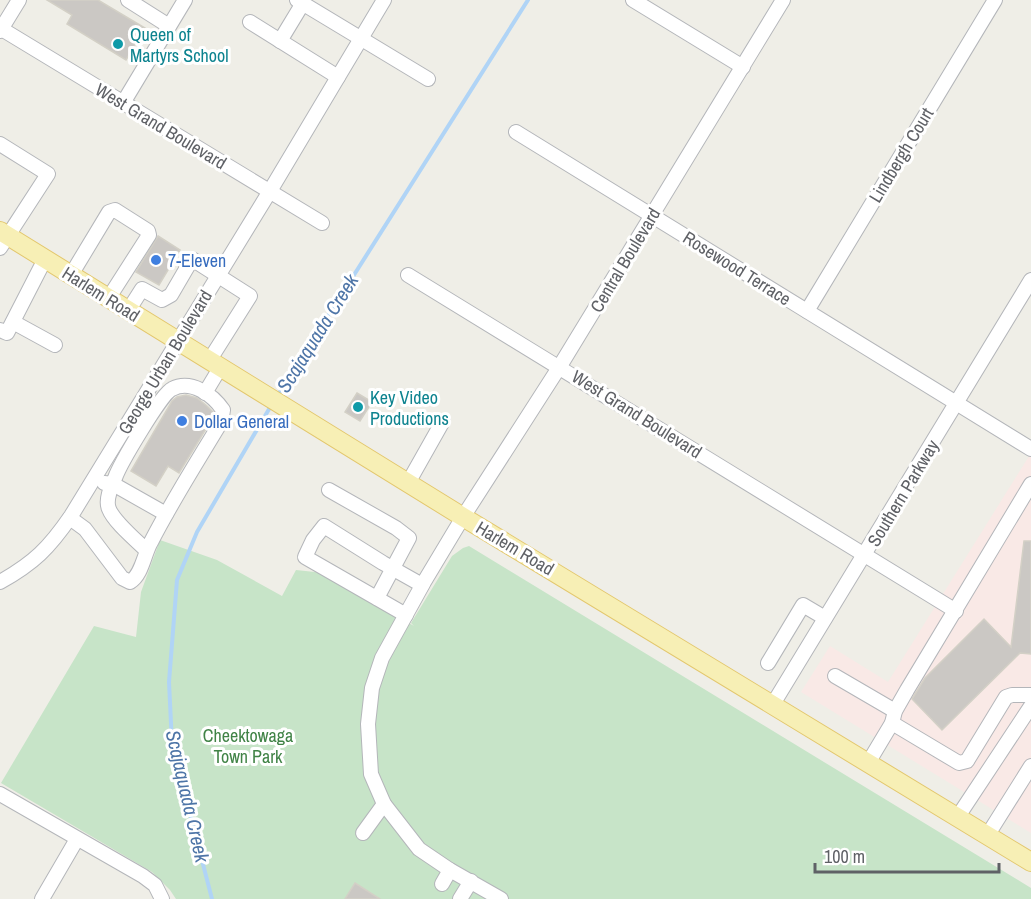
<svg xmlns="http://www.w3.org/2000/svg" width="1031" height="899" font-family="'Archivo Narrow',sans-serif">
	<rect width="100%" height="100%" fill="#efeee7"/>
	<path fill="#f9e9e6" d="M1031,453V833L801,692L830,646L888,682Z"/>
	<path fill="#c7e4c8" d="M160,540L217,560L282,596L296,570L324,573L414,626L411,623L452,556L463,548L469,546L1031,888V899H176L170,890L152,872L1,783L94,626L136,637L141,592Z"/>
	<g fill="none" stroke-linecap="round" stroke-linejoin="round">
		<g stroke="#b0d4f6" stroke-width="4">
			<path d="M278,395L528,0"/>
			<path d="M212,899L172,744L169,682L177,580L197,532L272,404"/>
		</g>
	</g>
	<g fill="#cbc8c4" stroke="#d3d0c6" stroke-width="1.5">
		<path d="M47,0H98L145,28L126,60L67,24L72,15Z"/>
		<path d="M158,236L180,250L159,285L136,272Z"/>
		<path d="M357,393L372,402L360,421L345,412Z"/>
		<path d="M186,395L197,398L207,406L213,412L212,419L179,473L168,466L156,486L131,471L172,401L177,397Z"/>
		<path d="M1024,541H1031V654L1020,653L942,730L912,699L925,678L984,619L1011,647Z"/>
		<path d="M355,883L380,899H345Z"/>
	</g>
	<g fill="none" stroke-linecap="round" stroke-linejoin="round">
		<g stroke="#b4b6ba" stroke-width="16">
			<g id="minor">
				<path d="M128,0L169,26"/>
				<path d="M297,0L428,79"/>
				<path d="M633,0L743,67"/>
				<path d="M250,22L338,77"/>
				<path d="M0,28L322,223"/>
				<path d="M0,31L19,0"/>
				<path d="M280,41L303,3"/>
				<path d="M123,103L185,0"/>
				<path d="M516,132L1031,449"/>
				<path d="M0,144L48,174L0,248"/>
				<path d="M71,275L109,212L115,210L148,231L149,235L108,299"/>
				<path d="M408,275L956,611"/>
				<path d="M128,311L142,289L162,300L171,295L192,259L250,296L209,361"/>
				<path d="M807,311L995,0"/>
				<path d="M13,322L55,345"/>
				<path d="M0,330L7,333L45,259"/>
				<path d="M205,393L220,368"/>
				<path d="M104,483L113,484L166,514"/>
				<path d="M408,483L443,421"/>
				<path d="M329,490L396,528L409,538L377,598"/>
				<path d="M70,518L85,529L122,578L130,582C142,575 144,554 151,542C172,501 197,462 221,422L223,410C213,395 191,379 172,389C161,394 120,464 115,478C111,487 105,500 109,509C114,522 136,540 146,550"/>
				<path d="M0,582C34,563 49,548 71,516L270,191L384,0"/>
				<path d="M406,615L305,557L313,540L324,526L383,563L422,585"/>
				<path d="M768,663L803,605L825,618"/>
				<path d="M835,676L895,711"/>
				<path d="M773,704L1031,280"/>
				<path d="M892,723L959,763L967,761L1006,697L1012,695H1031"/>
				<path d="M868,763L892,723L895,711L907,690L1031,484"/>
				<path d="M0,794L143,876L155,885L162,899"/>
				<path d="M957,818L1031,706"/>
				<path d="M363,833L384,804"/>
				<path d="M987,836L1031,766"/>
				<path d="M442,884L450,870"/>
				<path d="M42,899L77,839"/>
				<path d="M460,899L471,881"/>
				<path d="M501,899L450,870L419,849L384,804L371,774L368,724L372,688L382,658L424,582L463,517L560,366L783,0"/>
			</g>
		</g>
		<g stroke="#e3c76d" stroke-width="20">
			<path id="major" d="M0,231L463,517L1031,862"/>
		</g>
		<use href="#minor" stroke="#fff" stroke-width="14"/>
		<use href="#major" stroke="#f7efb5" stroke-width="18"/>
	</g>
	<g fill="#0f9aa8" stroke="#fff" stroke-width="2">
		<circle cx="118" cy="44" r="6"/>
		<circle cx="358" cy="407" r="6"/>
	</g>
	<g fill="#3f7fe0" stroke="#fff" stroke-width="2">
		<circle cx="156" cy="260" r="6"/>
		<circle cx="182" cy="421" r="6"/>
	</g>
	<g text-anchor="middle" dominant-baseline="central" stroke-width="6" stroke-linejoin="round" paint-order="stroke">
		<g font-size="18" fill="#0d838f" stroke="#fff" text-anchor="start">
			<text x="130" y="34">Queen of<tspan x="130" dy="21">Martyrs School</tspan></text>
			<text x="370" y="397">Key Video<tspan x="370" dy="21">Productions</tspan></text>
		</g>
		<g font-size="18" fill="#5f6166" stroke="#fff">
			<text transform="translate(161 126) rotate(31)">West Grand Boulevard</text>
			<text transform="translate(901 155) rotate(-59)">Lindbergh Court</text>
			<text transform="translate(625 260) rotate(-59)">Central Boulevard</text>
			<text transform="translate(737 268) rotate(32)">Rosewood Terrace</text>
			<text transform="translate(101 294) rotate(32)">Harlem Road</text>
			<text transform="translate(165 362) rotate(-59)">George Urban Boulevard</text>
			<text transform="translate(637 414) rotate(32)">West Grand Boulevard</text>
			<text transform="translate(903 493) rotate(-59)">Southern Parkway</text>
			<text transform="translate(515 548) rotate(31)">Harlem Road</text>
		</g>
		<g font-size="18" fill="#366cbe" stroke="#fff" text-anchor="start">
			<text x="168" y="260">7-Eleven</text>
			<text x="194" y="421">Dollar General</text>
		</g>
		<g font-size="18" fill="#408346" stroke="#fff">
			<text x="248" y="735">Cheektowaga<tspan x="248" dy="21">Town Park</tspan></text>
		</g>
		<g font-size="20" font-style="italic" fill="#4e75a7" stroke="#fff">
			<text transform="translate(317 333) rotate(-58)">Scajaquada Creek</text>
			<text transform="translate(188 796) rotate(77)">Scajaquada Creek</text>
		</g>
	</g>
	<path d="M815 863v9h184v-9" fill="none" stroke="#5f6166" stroke-width="3"/>
	<text x="824" y="863" font-size="18" fill="#5f6166" stroke="#ffffff" stroke-width="4.5" paint-order="stroke">100 m</text>
</svg>
